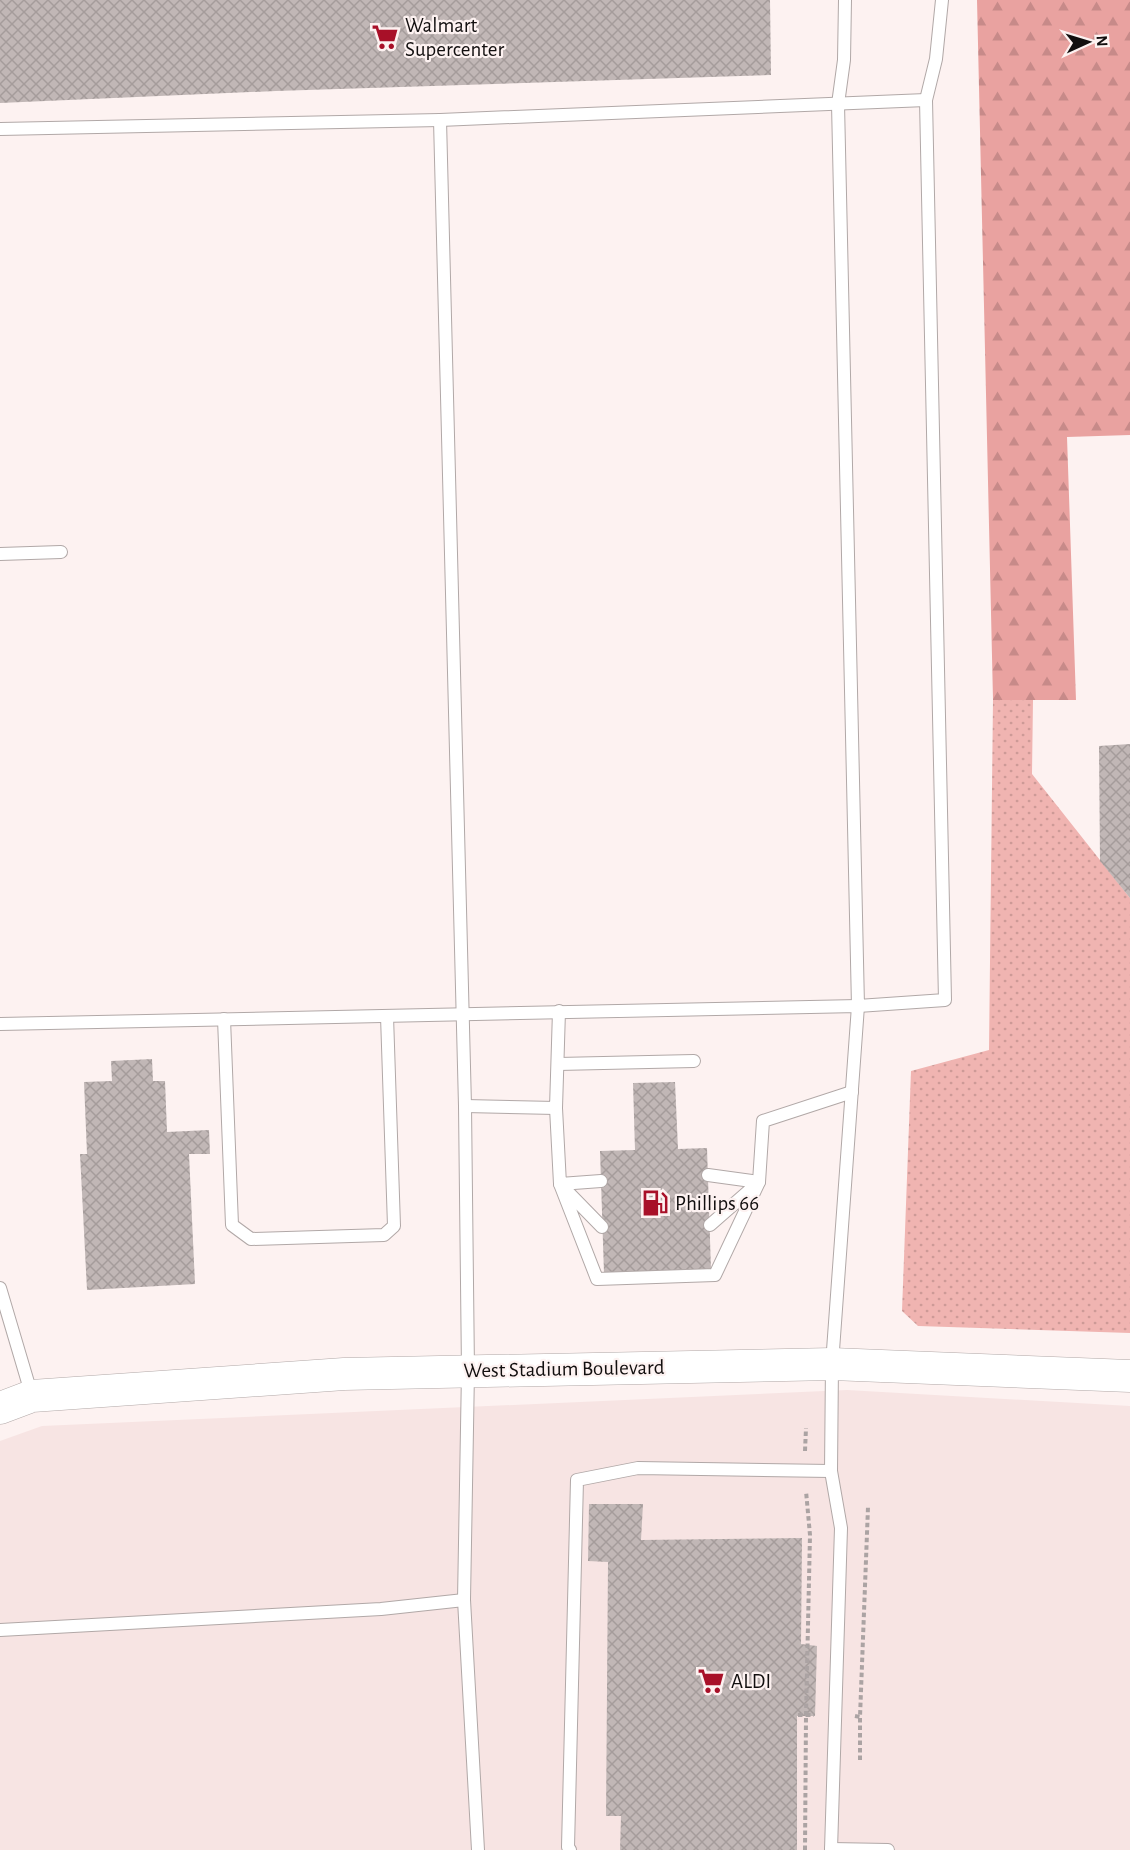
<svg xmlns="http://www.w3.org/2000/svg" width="1130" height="1850" font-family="'Alegreya Sans',sans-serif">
	<defs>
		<pattern id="grass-dots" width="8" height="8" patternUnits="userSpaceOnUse" patternTransform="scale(1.5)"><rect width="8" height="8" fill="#f0b4b1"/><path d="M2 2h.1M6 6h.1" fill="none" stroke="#cd9a97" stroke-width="1.8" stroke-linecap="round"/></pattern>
		<pattern id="forest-firs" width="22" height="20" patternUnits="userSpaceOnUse" patternTransform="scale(1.5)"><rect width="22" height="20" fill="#e9a2a0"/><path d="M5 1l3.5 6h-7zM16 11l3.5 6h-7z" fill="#c78a89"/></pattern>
		<pattern id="building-cross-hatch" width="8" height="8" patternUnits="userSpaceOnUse" patternTransform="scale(1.5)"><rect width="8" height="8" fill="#c1b7b6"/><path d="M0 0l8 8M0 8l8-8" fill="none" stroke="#a59c9b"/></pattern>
	</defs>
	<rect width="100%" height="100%" fill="#fdf2f1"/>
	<path fill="#f7e4e3" d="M847,1390L1130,1406V1850H0V1441L42,1426Z"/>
	<path fill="url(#grass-dots)" d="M993,700H1033L1032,774L1130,898V1333L918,1326L902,1311L911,1071L989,1050Z"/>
	<path fill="url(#forest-firs)" d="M977,0H1130V435L1067,437L1076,700H993Z"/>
	<g fill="url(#building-cross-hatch)">
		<path d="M0,0H770L771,75L276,91L0,103Z"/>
		<path d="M1130,744V898L1100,861L1099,746Z"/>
		<path d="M152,1059L153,1081H165L167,1132L209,1130L210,1154H189L195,1284L87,1290L80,1154H87L84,1082L112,1081L111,1061Z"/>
		<path d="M675,1082L678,1149L707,1148L711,1270L604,1273L600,1151L635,1150L633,1083Z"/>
		<path d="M589,1504H643L641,1540L802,1538L801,1644L817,1646L815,1716H797V1850H620L621,1816H606L608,1562L588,1561Z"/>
	</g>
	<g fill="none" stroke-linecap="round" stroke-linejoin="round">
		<g stroke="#b1a8a7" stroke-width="14">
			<g id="lane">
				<path d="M845,0L844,60L838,104L858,1006L945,1000L926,100L936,59L942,0"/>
				<path d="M440,120L465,1106L468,1371L464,1600L478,1850"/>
				<path d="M0,129L440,120L926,100"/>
				<path d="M0,554L61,552"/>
				<path d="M224,1019L232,1225L251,1239L384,1235L394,1226L387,1016"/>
				<path d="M0,1024L858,1006L832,1364L831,1471L841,1528L831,1850"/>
				<path d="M558,1064L694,1061"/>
				<path d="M465,1106L556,1108L559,1011"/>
				<path d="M556,1108L560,1184L601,1181"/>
				<path d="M708,1175L759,1182L710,1225"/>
				<path d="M602,1227L560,1184L597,1279L715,1275L759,1182L763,1121L852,1092"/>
				<path d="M0,1288L32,1396"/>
				<path d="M0,1630L381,1609L464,1600"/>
				<path d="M831,1849L888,1850"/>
				<path d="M570,1850L568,1847L577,1480L638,1468L831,1471"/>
			</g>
		</g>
		<g stroke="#b1a8a7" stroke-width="33">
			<path id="secondary" d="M0,1408L32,1396L344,1374L832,1364L1130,1376"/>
		</g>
		<g stroke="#aba3a3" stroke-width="4" stroke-dasharray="4.5 3" stroke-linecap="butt">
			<path d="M805,1451L806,1428"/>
			<path d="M798,1715H806L810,1535L806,1491"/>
			<path d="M855,1716L860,1717L868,1507"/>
			<path d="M860,1760V1717"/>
			<path d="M805,1850L806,1715H814"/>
		</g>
		<use href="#lane" stroke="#fff" stroke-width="12"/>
		<use href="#secondary" stroke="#fff" stroke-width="32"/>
	</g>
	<defs>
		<g id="supermarket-bare" transform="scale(2.07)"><path d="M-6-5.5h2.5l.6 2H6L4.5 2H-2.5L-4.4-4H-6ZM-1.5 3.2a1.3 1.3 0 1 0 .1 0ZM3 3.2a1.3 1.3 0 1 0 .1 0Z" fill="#a81028" stroke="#fdf2f1" stroke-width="2.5" paint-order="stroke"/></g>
		<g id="fuel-bare" transform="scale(2.07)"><path d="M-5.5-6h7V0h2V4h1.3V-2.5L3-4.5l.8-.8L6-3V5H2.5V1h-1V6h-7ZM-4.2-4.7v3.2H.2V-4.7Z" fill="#a81028" stroke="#fdf2f1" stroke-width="2.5" paint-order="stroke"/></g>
	</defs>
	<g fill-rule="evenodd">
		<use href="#supermarket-bare" x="385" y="37"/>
		<use href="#fuel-bare" x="655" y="1203"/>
		<use href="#supermarket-bare" x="711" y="1681"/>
	</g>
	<g text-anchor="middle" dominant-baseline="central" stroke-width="4.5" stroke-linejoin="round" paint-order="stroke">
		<g font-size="21" fill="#120f0f" stroke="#fdf2f1" text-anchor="start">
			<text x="405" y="25">Walmart<tspan x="405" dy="24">Supercenter</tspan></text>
			<text x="675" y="1203">Phillips 66</text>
			<text x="731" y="1681">ALDI</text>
		</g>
		<g font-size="21" fill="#120f0f" stroke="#fdf2f1">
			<text transform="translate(564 1369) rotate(-1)">West Stadium Boulevard</text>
		</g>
	</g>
	<g transform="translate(1088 42) rotate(86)" stroke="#fdf2f1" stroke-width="4.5" paint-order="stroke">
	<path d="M0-4.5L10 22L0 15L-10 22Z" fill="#120f0f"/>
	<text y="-9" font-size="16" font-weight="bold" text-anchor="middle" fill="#120f0f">N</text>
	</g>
</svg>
